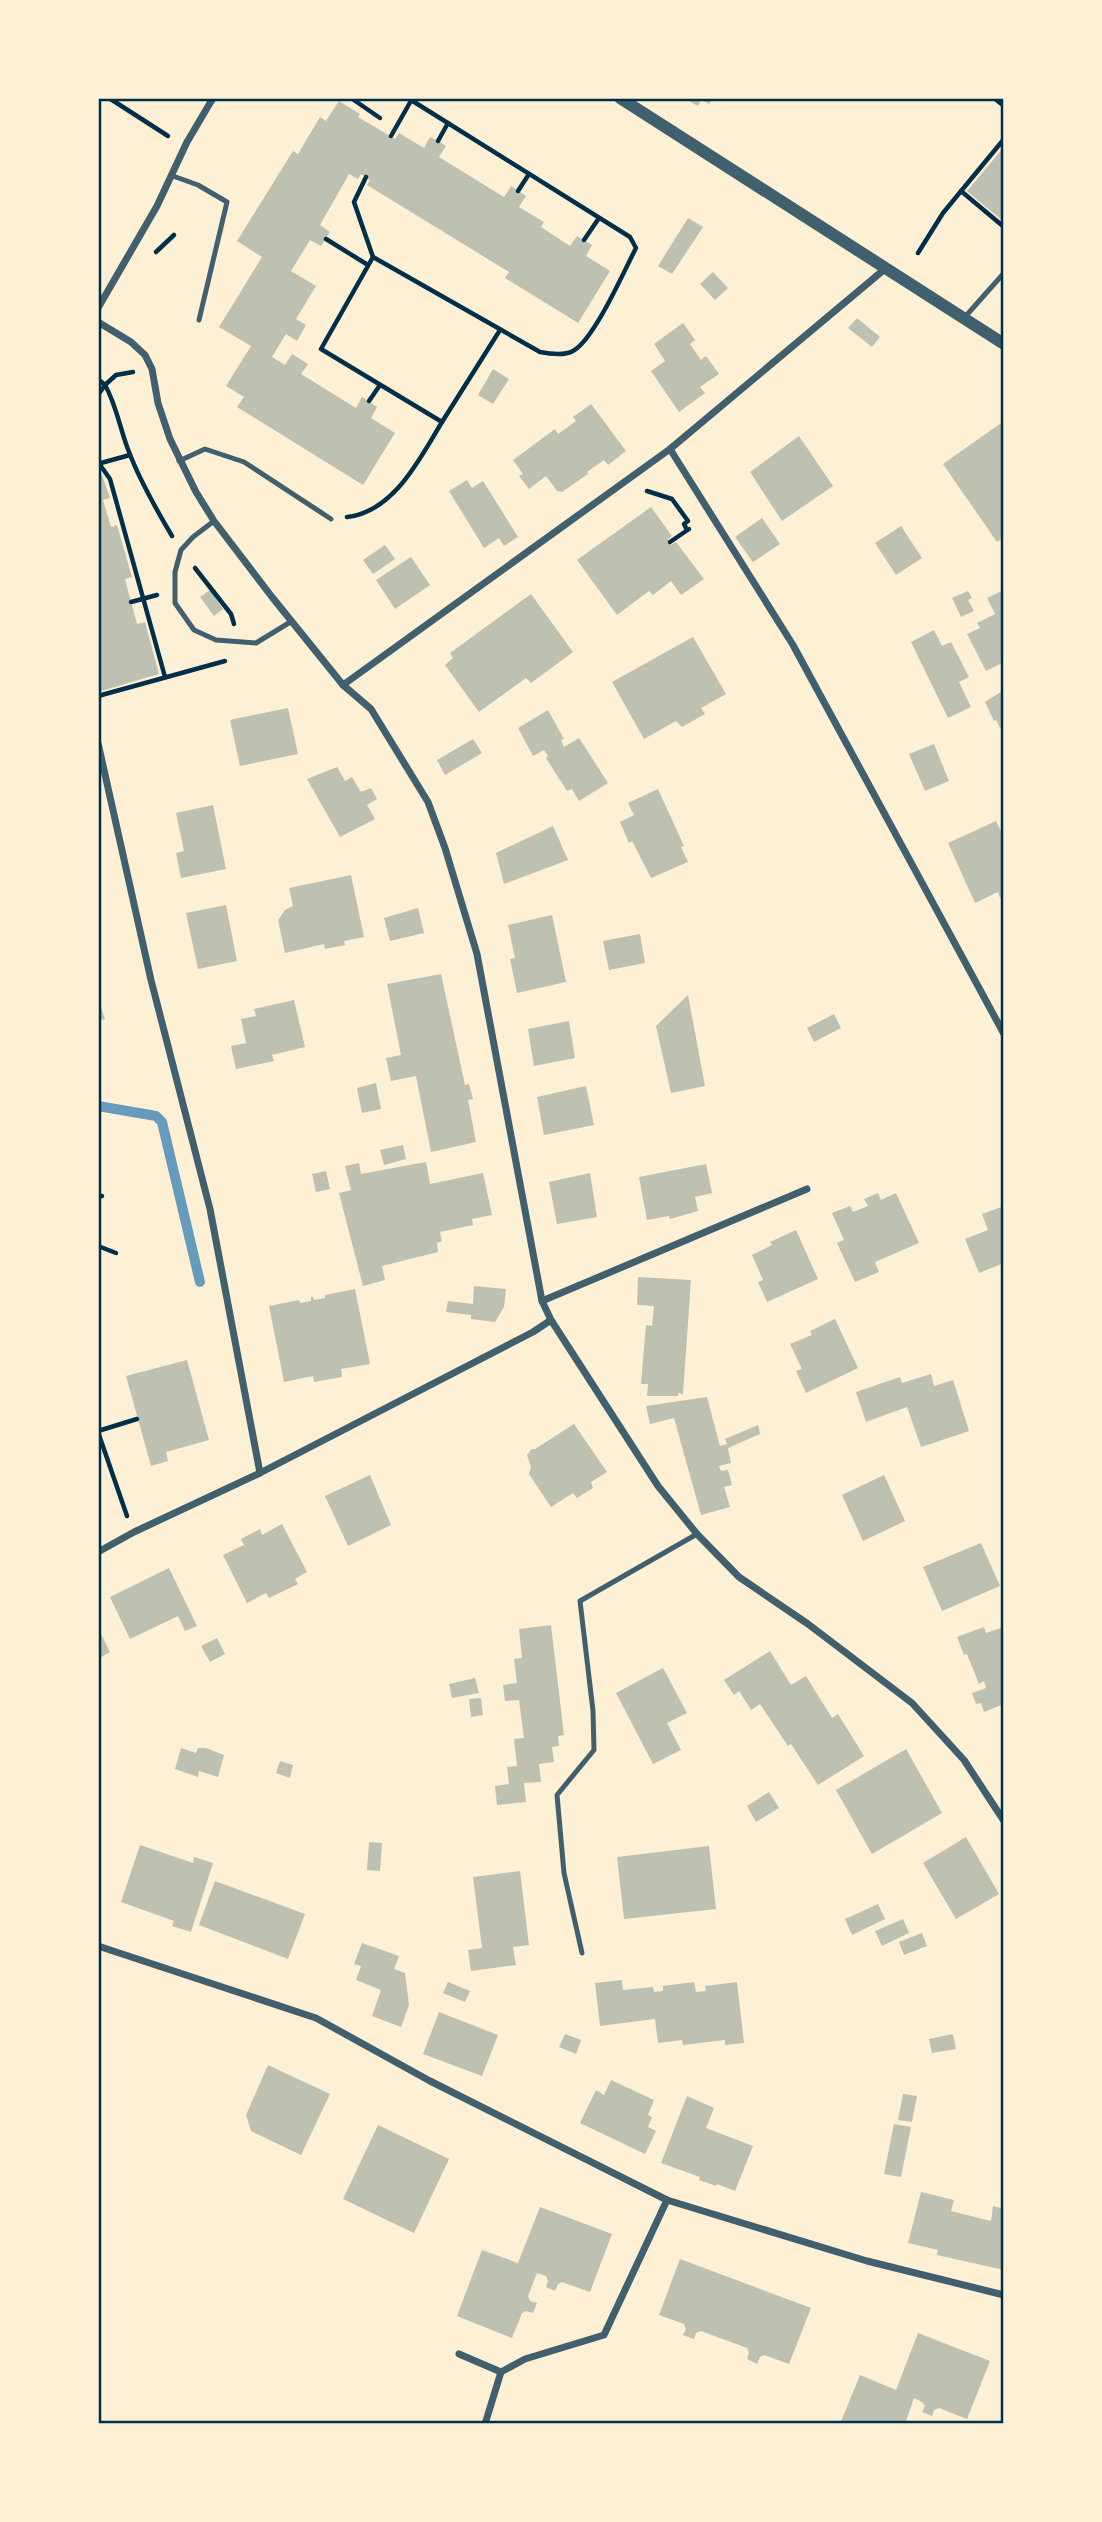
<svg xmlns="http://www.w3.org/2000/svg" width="1102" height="2522" font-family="'Noto Sans',sans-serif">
	<rect width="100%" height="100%" fill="#fdf0d5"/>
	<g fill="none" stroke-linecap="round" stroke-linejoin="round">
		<path stroke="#669bbc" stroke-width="10" d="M98,1106L156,1116L162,1122L200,1282"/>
	</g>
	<g fill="#bec0b2">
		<path d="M683,98H713L709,104L701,100L698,106Z"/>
		<path d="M339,101L360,114L358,117L395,139L399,133L424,148L430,137L438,141L446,146L439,157L504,197L511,186L526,196L519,207L544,222L541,227L570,246L577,236L592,245L586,256L610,271L578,323L505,278L509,272L367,185L370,180L361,174L358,179L349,174L320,225L330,232L321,246L310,240L291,271L316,286L296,319L306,325L297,341L286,334L272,357L285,365L292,354L308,364L301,374L356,408L362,397L377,407L371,418L395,433L363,485L237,407L244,397L226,386L251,346L219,327L262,257L237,241L293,151L298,154L320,117L326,121Z"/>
		<path d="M1004,147V222L967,191Z"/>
		<path d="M688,218L703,227L672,274L658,266Z"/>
		<path d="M713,272L728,288L715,300L700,284Z"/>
		<path d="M857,318L880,337L872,347L848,328Z"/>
		<path d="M683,323L695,340L690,344L701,360L706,356L719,374L700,387L705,393L679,412L651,371L665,361L654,344Z"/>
		<path d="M493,369L509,379L493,404L478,395Z"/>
		<path d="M591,404L626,451L608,465L604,460L587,472L588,474L562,492L557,491L546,476L529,489L519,476L523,474L513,460L555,429L558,434L576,421L573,417Z"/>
		<path d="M1004,421V537L997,542L943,464Z"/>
		<path d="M799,436L833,486L782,521L750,472Z"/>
		<path d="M98,471L102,475L110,498L103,500L111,527L117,525L132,577L125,579L137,624L145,622L159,674L98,692Z"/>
		<path d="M467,480L472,488L483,481L518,537L504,546L499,538L484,548L449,491Z"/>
		<path d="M651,507L672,536L668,539L671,545L676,542L704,579L681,595L671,581L653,595L649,591L617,615L577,560Z"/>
		<path d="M762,518L780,544L753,562L735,537Z"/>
		<path d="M901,526L922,558L896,575L875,543Z"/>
		<path d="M385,545L395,559L373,574L363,560Z"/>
		<path d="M411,557L430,585L395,609L376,580Z"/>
		<path d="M210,590L223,609L214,616L200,597Z"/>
		<path d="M1004,590V662L986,671L967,634L980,628L977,623L995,614L987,598Z"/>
		<path d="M968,591L972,598L968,600L974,611L961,617L952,598Z"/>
		<path d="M531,594L573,652L531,683L526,678L479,712L445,665L453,658L450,653Z"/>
		<path d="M934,630L942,646L951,642L969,677L959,682L971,707L948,718L911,642Z"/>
		<path d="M693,637L726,694L701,708L705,714L682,727L676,721L644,739L612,682Z"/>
		<path d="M1004,690V726L1000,728L996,720L994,721L985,702Z"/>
		<path d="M288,708L298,754L240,766L230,720Z"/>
		<path d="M548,710L564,739L561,740L564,747L579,738L608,783L579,801L572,789L567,791L546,758L548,756L544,750L533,756L518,728Z"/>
		<path d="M473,739L482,753L445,775L437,760Z"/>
		<path d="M934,744L949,781L925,791L909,754Z"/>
		<path d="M337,767L345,781L352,777L361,792L371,788L377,799L367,805L375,819L340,837L307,779Z"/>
		<path d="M658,789L684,846L681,847L688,862L651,878L632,841L629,843L620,822L634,815L628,803Z"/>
		<path d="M213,805L226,869L181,878L176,853L184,851L176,813Z"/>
		<path d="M996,821L1004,837V897L1000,898L998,892L975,903L948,843Z"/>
		<path d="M553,826L568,860L504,884L496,853Z"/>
		<path d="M351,875L364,937L344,941L345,945L325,949L324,944L285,953L278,920L285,910L293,906L289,888Z"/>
		<path d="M226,905L237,961L198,969L186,913Z"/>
		<path d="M418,908L424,933L390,941L384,918Z"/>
		<path d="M552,915L566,982L517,993L510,959L515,958L508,925Z"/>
		<path d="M640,934L645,963L609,970L603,941Z"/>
		<path d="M441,974L465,1085L469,1084L473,1099L468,1100L476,1142L431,1152L416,1076L391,1081L386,1058L401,1055L387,984Z"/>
		<path d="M688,995L705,1086L671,1093L656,1026Z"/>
		<path d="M98,998L105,1019L98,1021Z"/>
		<path d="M294,1000L305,1047L272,1055L274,1061L236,1069L231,1046L246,1043L241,1019L256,1016L254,1009Z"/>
		<path d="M834,1014L841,1028L814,1042L807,1028Z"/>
		<path d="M569,1021L575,1058L534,1066L528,1029Z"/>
		<path d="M376,1083L381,1109L362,1113L357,1088Z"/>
		<path d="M586,1086L594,1125L544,1135L537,1097Z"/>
		<path d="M403,1145L406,1159L384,1165L380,1150Z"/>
		<path d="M426,1162L430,1184L483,1173L492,1215L472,1219L473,1225L440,1232L442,1241L437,1243L438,1252L382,1266L385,1280L363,1286L339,1193L351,1190L345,1166L359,1163L361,1174Z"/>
		<path d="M706,1164L712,1193L695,1197L698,1211L670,1219L669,1216L647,1220L639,1177Z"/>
		<path d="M326,1171L330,1189L316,1192L312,1174Z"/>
		<path d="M590,1173L597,1217L557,1224L549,1182Z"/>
		<path d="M878,1193L881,1200L896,1193L919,1243L875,1262L879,1272L855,1282L837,1243L844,1240L832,1213L850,1206L853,1212L868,1206L864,1199Z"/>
		<path d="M1004,1206V1263L979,1273L965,1239L988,1230L982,1214Z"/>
		<path d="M796,1230L818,1279L767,1302L758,1282L763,1280L752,1255L772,1245L770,1242Z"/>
		<path d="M638,1277L691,1280L683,1394L678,1393V1396H647L648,1384H641L646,1325L652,1326L654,1306L637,1305Z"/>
		<path d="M474,1286L506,1289L504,1307L495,1322L471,1319V1315L446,1312L448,1301L473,1304Z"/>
		<path d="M355,1289L370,1364L341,1369L342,1377L314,1382L313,1376L284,1382L269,1306L299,1300L300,1303L311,1301V1297H313L314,1300L325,1298V1295Z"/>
		<path d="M835,1319L858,1368L806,1393L796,1371L802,1369L790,1344L812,1335L810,1331Z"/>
		<path d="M187,1360L209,1440L166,1452L168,1461L151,1466L126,1376Z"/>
		<path d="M931,1374L934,1386L953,1380L969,1431L921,1447L907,1407L866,1422L856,1392L900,1377L902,1383Z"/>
		<path d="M707,1397L720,1446L727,1444L725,1439L758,1425L760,1434L728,1448L731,1463L719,1466L721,1471L728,1470L732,1485L724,1487L730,1507L701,1515L674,1418L650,1424L646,1406Z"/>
		<path d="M574,1424L607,1472L591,1482L593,1488L577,1498L573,1493L551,1507L529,1474L531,1467L527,1455L532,1449H535Z"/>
		<path d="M370,1475L391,1525L348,1546L325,1496Z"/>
		<path d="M884,1475L905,1521L863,1541L842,1495Z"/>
		<path d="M282,1524L307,1572L295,1579L298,1584L269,1598L266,1593L247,1603L223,1555L244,1545L241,1539L260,1529L262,1535Z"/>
		<path d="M981,1543L1000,1586L942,1611L923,1567Z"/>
		<path d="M169,1568L197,1626L185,1631L178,1616L130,1639L110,1597Z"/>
		<path d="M551,1625L564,1735L558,1736L559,1746L552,1747L554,1762L539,1764L541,1782L524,1783L526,1802L497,1805L495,1786L509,1784L507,1767L517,1766L514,1739L524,1738L519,1700L505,1701L503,1685L517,1683L514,1659L522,1658L519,1629Z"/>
		<path d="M984,1627L986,1633L1004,1627V1704L984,1712L981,1703L976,1704L972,1693L986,1688L984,1681L979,1684L967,1654L964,1655L957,1637Z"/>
		<path d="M98,1628L110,1652L98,1659Z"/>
		<path d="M217,1638L225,1654L210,1662L201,1646Z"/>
		<path d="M770,1651L791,1685L806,1676L832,1718L838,1714L864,1756L818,1785L791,1744L788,1746L760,1704L751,1710L739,1691L734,1695L724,1680Z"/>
		<path d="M663,1668L687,1713L667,1723L681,1750L653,1764L616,1693Z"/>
		<path d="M475,1678L479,1693L452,1698L449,1684Z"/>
		<path d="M481,1698L483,1715L471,1717L469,1699Z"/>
		<path d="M181,1748L196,1753L198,1748H206L224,1755L218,1777L199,1771L198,1777L175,1769Z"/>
		<path d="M906,1749L942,1813L872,1854L836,1790Z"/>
		<path d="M280,1761L293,1765L290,1778L276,1773Z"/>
		<path d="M769,1792L779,1808L756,1822L747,1806Z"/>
		<path d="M966,1837L999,1894L956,1919L923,1863Z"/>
		<path d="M369,1842L382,1843L380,1871L367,1870Z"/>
		<path d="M140,1845L193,1863L194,1857L213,1863L191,1932L172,1926L174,1921L121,1902Z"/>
		<path d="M709,1846L716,1909L624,1919L617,1857Z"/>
		<path d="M520,1871L529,1945L513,1947L516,1965L471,1971L468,1950L482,1948L473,1877Z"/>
		<path d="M215,1881L305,1914L288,1959L199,1925Z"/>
		<path d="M878,1904L885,1919L852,1935L845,1919Z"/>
		<path d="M903,1919L909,1933L882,1946L875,1931Z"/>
		<path d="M922,1933L927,1946L904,1955L899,1942Z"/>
		<path d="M362,1943L399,1956L394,1969L405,1973L409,2005L401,2027L372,2016L381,1990L356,1980L361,1966L354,1964Z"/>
		<path d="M622,1980L623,1990L653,1987L654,1992L663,1991V1986L694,1982L696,1992L706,1991L705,1986L737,1982L744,2043L725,2045V2040L683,2045L682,2040L658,2043L655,2019L600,2026L595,1983Z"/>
		<path d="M448,1982L470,1991L465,2002L443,1993Z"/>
		<path d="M439,2012L498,2035L482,2076L423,2054Z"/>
		<path d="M565,2034L581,2040L576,2054L559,2047Z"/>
		<path d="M953,2034L956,2049L932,2053L929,2039Z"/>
		<path d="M268,2065L330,2094L301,2155L251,2131L246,2115Z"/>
		<path d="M611,2080L654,2100L648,2115L652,2117L648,2127L656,2131L645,2154L580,2123L596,2090L604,2095Z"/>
		<path d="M903,2094L917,2096L912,2122L898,2120Z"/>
		<path d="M687,2096L714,2108L706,2128L753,2146L735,2191L717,2184L716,2186L699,2180L700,2177L661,2163Z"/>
		<path d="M894,2124L911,2127L901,2177L884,2174Z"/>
		<path d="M378,2125L449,2159L414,2233L343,2199Z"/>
		<path d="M921,2192L954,2200L951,2211L991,2221L993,2206L1004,2209V2270L937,2255L938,2250L908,2243Z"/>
		<path d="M540,2207L612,2234L590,2292L562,2282L558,2284L555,2291L546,2287L548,2281L546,2276L537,2273L528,2296L530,2301L537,2303L533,2313L526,2311L522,2313L512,2338L457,2316L482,2250L518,2263Z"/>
		<path d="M680,2259L811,2308L789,2364L764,2355L760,2357L757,2364L747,2359L749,2353L747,2348L701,2331L696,2333L694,2339L683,2335L686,2329L684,2324L659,2315Z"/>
		<path d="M918,2333L990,2361L967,2419L939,2408L934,2410L932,2416L922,2412L925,2406L922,2402L914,2398L905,2424H840L860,2375L896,2390Z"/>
	</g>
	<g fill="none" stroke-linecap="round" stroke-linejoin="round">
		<g stroke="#003049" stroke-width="4.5">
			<path d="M109,98L168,136"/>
			<path d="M351,98L380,118"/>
			<path d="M994,98L1004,106"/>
			<path d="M391,136L412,99"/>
			<path d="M438,141L448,123"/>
			<path d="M366,177L354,202L373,257L540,352C550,354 564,356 573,351C594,340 624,271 636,248L630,237L411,100"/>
			<path d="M518,191L529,174"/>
			<path d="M961,191L1004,227"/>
			<path d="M326,239L368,265"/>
			<path d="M584,240L599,218"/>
			<path d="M156,252L174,235"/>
			<path d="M918,253L943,213L1004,139"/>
			<path d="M373,257L321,349L442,422L500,330"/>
			<path d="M133,372L116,375L105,385C117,406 120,430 129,452C140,481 156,509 172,536"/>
			<path d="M98,379L105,385L98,395"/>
			<path d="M369,401L380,385"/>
			<path d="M98,462L110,479L165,677"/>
			<path d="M101,463L130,455"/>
			<path d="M647,491L672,499L688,521L684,524L687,530"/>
			<path d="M347,517C394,512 420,458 442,422"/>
			<path d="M670,542L689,529"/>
			<path d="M195,568L231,614L234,624"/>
			<path d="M131,602L157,595"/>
			<path d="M98,696L225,661"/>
			<path d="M98,716L99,695"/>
			<path d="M98,1197L102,1196"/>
			<path d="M98,1246L116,1253"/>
			<path d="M98,1431L137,1419"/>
			<path d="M98,1432L127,1516"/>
		</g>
		<g stroke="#3f606c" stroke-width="5">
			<path d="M173,176L198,185L227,202L199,320"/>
			<path d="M964,318L1004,273"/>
			<path d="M179,461L205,449L244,462L331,519"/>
			<path d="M214,521L193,537L181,550L175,572V603L194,630L216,640L256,643L292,621"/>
			<path d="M582,1953L564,1873L557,1795L594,1750L593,1711L580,1601L697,1534"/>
		</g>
		<g stroke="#3f606c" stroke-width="7">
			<path d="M98,308L157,206L187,142L213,98"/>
			<path d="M98,322L131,342L145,355L152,369L158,403L170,439L196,492L214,521L272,597L343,685L371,709L428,802L445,848L477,954L542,1301L551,1320L658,1486L697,1534L739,1577L808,1624L912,1703L964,1760L1004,1821"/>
			<path d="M670,449L793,645L1004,1034"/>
			<path d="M343,685L670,449L886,268"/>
			<path d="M98,743L151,980L210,1209L260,1473"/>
			<path d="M542,1301L807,1189"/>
			<path d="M98,1552L134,1532L260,1473L533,1332L551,1320"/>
			<path d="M98,1946L316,2018L430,2081L667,2200L867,2261L1004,2295"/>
			<path d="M459,2354L501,2372"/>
			<path d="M485,2424L501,2372L525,2359L604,2335L667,2200"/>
		</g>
		<path stroke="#3f606c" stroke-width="12" d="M620,98L1004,344"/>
	</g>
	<rect width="1102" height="2522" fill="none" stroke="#fdf0d5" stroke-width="200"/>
	<rect x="100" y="100" width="902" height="2322" fill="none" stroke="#003049" stroke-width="2.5"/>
</svg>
